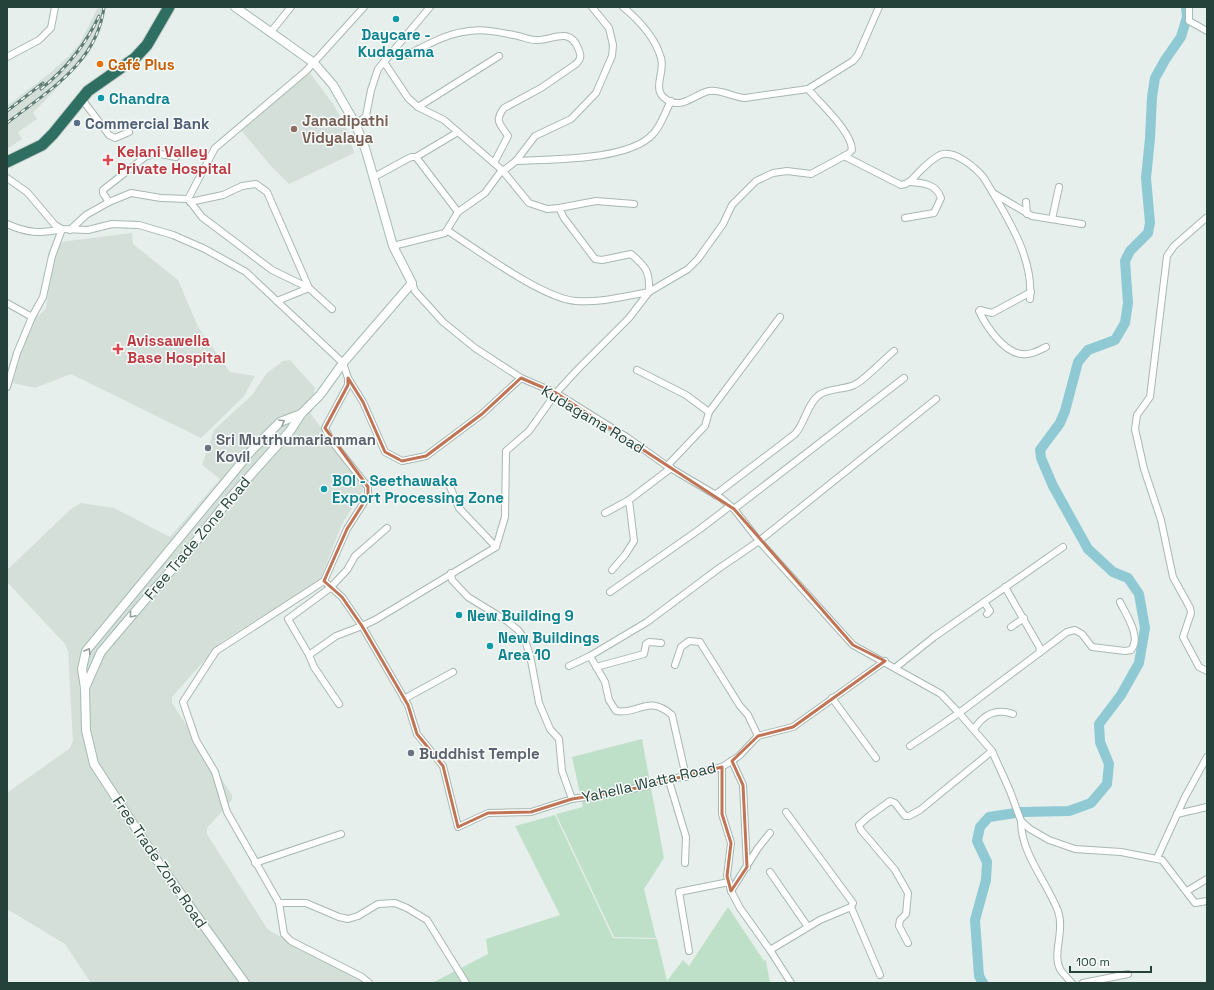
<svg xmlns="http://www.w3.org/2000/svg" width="1214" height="990" font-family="'Space Grotesk',sans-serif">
	<rect width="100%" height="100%" fill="#e6efeb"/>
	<g fill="#d4dfda">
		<path d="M98,7H106L101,29L94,45L87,56L33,113L37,119L18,132L22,139L7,149V106L50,73L69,56L80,43Z"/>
		<path d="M310,73L333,104L347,129L354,153L289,184L271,166L240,129Z"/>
		<path d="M132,233L133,244L178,280L198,327L230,372L255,376L244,396L201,438L71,374L35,388L13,383L29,326L33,320L46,309L51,269L60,242Z"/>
		<path d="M290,360L315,388L311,414L363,484V491L342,524L320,580L221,642L172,697V703L232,795V800L207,828V834L266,927L270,931L363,978L367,983H91L65,944L7,909V793L70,748L73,741L68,651L65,644L7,582V570L71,509L81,503L114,508L170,537L220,479L202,465L214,430L252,395L267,373L283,361Z"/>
	</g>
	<g fill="#bfe0c8">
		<path d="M642,739L664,858L644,889L656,938L614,937L556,814L583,807L572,757Z"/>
		<path d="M555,815L613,938L657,939L667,981L683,960L689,966L728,907L764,961L766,960L770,983H432L488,954L486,939L560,915L515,826Z"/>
	</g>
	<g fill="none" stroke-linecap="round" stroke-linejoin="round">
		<path stroke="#8ec9d4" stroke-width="10" d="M983,983L979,976L975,920L986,880L987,862L977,841L980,827L989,817L1022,812L1069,811L1091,803L1107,784L1109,764L1100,742L1099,724L1121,695L1139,663L1145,628L1139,594L1128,578L1113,572L1088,549L1053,486L1041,458L1040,450L1060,423L1065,411L1078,362L1088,350L1115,340L1125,323L1128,303L1125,261L1130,251L1148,233L1150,223L1146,178L1150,138L1152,97L1155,78L1165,60L1181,37L1187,17L1186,7"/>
		<g stroke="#a8b8b2" stroke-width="8">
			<g id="street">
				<path d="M623,7C640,21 655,37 661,58C666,74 648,92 671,102C685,107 697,93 709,91C720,89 733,97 745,98L808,89L853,61L858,55L879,7"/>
				<path d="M1189,7V21L1207,31"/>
				<path d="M270,33L291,7"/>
				<path d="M394,52L407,55C425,46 444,35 463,32C482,28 499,32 518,36C523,37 530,40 536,40C552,41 569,26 578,48C581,55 582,58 576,64L541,88L504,108C494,121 500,124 508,136L494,163"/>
				<path d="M7,57L39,40L51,28L55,7"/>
				<path d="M384,62L408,98L418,107L444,120L502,170L529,203L547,209L559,208L564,218L595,259L602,260L631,254C646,267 650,271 649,292L688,269L698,259L723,224L732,205L756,181L773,173L787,171L811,174L848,154L852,150C852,132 820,103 808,89"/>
				<path d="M81,98L109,135L115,138L129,132"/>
				<path d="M418,107L499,56"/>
				<path d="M356,125L366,116L371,90L378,69L430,7"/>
				<path d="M844,156L901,185C910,184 914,177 920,171C926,165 932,159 940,155C954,149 976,168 984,178C1005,214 1034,256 1030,299"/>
				<path d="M416,157L458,132"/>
				<path d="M516,161C551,159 629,161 653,134C661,126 665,112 671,101"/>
				<path d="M503,171L516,161L535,136L571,119L596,93L612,56L613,45L609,28L592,7"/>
				<path d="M374,177L411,157H416L458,212L485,193L502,170"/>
				<path d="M7,178L27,192L55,225L62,229L88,230L112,224L139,225L173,235L205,249L246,272L343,363L348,378V385L325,428L330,439L368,487V496L347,529L324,581L216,651L183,702L196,740L215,772L227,812L279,903L284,934L291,941L362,977L369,983"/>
				<path d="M993,193L1032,216L1082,224"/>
				<path d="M189,200L202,217L272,270L309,288L332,309"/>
				<path d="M109,202L103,193V190L145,157L155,153L176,157"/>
				<path d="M190,202L223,195L242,186L256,184L267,192L309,288L277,301"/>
				<path d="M1026,202L1027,214"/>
				<path d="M559,208L596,201L634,204"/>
				<path d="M905,218L934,213L941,198C936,184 924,183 910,182"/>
				<path d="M1206,218L1174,246L1167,256L1150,397L1137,415L1135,429L1144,469L1161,520L1173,577L1190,608L1191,613L1183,637L1199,667L1207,671"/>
				<path d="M1052,219L1059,187"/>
				<path d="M7,224C27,233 40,234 62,229"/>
				<path d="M70,230L86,215L109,202L131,193L161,198L188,199L215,148L306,71L364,7"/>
				<path d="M393,246L445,233L458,212"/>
				<path d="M412,283L415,291L443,322L475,348L521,378L556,393L628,438L667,466L721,498L734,509L759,541L853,645L941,694L959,713L992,751L1010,791L1021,821L1030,829L1049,840L1075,849L1121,852L1162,860L1195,903L1207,901"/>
				<path d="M1031,292L992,313L980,310L979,311C986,326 1004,353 1022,354C1031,355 1038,351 1046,347"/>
				<path d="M7,303L32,317"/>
				<path d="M637,370L686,395L709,412"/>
				<path d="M348,378L363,402L385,452L402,461L426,456L482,414L521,378"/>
				<path d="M7,387L17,353L32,317L43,297L52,256L62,229"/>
				<path d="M667,466L705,426L709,412L780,317"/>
				<path d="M448,482L459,508L496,547"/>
				<path d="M715,495L795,434C805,423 807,404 819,395C829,388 843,390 854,385C864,381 884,359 894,351"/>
				<path d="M734,509L904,378"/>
				<path d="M605,513L629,500"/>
				<path d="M612,570L625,555L634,541L629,500L671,468"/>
				<path d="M324,581L342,597L362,626L375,620L496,547L505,517L506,451L529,431L556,393L578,369L629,318L649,292C626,296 600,303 576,301C543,299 478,250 448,231"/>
				<path d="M610,592L700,529L730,506"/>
				<path d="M984,602L990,611L987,614"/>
				<path d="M1011,627L1024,618"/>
				<path d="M1039,653L1067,632L1075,630L1082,634L1092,647L1125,651L1131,650C1142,637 1126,615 1120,602"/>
				<path d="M309,655L288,619L330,588L347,570L355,556L387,528"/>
				<path d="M590,656L605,682L609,700L616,711C639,715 647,694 672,715L686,777"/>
				<path d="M675,665L681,647L689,641L700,642L740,706L748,715L758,736"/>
				<path d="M569,666L590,656L647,622L718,569L759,541L936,399"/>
				<path d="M596,667L644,654L646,644L649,642L661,643"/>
				<path d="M895,668L934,637L1063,547"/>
				<path d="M832,698L876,758"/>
				<path d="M404,699L453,672"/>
				<path d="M339,704L314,667L309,655L336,636L362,626L408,705L417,734L443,766L458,827L488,813L531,812L572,799L562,771L559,739L550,729L539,703L530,655L524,638L518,630L507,621L468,597L452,580L451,573"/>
				<path d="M974,729C984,714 996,708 1013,714"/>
				<path d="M910,746L959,713L1039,653L1040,648L1005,587"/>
				<path d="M732,761L743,785L747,867"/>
				<path d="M722,767V814L731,843L727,876L731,891L740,908L770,950L820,920L851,907L853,903L786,812"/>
				<path d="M669,781L686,837L685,863"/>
				<path d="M572,799L624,791L722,767L739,756L758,736L793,727L885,661"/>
				<path d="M1177,814L1207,807"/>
				<path d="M1021,821C1021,854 1047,882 1058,911C1065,931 1052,954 1060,969C1063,974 1068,979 1072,983"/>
				<path d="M1157,858L1185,797L1207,757"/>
				<path d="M255,863L341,834"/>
				<path d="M770,872L808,927"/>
				<path d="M731,891L758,848L770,833"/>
				<path d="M1187,891L1207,879"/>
				<path d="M279,903H306L339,917L348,919L358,916L378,904L395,903L407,908L427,920L466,983"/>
				<path d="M851,907L880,975"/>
				<path d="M908,943L899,926L900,920L906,914L908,893L895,870L861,830L859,825L868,817L890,801L895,803L905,816H909L920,810L992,751"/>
				<path d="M770,950L791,983"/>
				<path d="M689,951L679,892L729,882"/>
				<path d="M1083,983L1128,974"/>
			</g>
		</g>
		<g stroke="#a4bbb3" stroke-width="10">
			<g id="secondary">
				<path d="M85,688L101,652L151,593L185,555L231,497L290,431L301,414L320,395L343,363L412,283L393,246L366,151L356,125L333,85L314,63L235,7"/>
				<path d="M245,983L158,862L94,764L86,730L85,688L82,669L86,651L252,450L280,422L301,414"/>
			</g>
		</g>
		<g stroke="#c2cac8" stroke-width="13">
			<path id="highway" d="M7,162L42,145L53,134L88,91L135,58L147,45L169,7"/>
		</g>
		<use href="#street" stroke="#fff" stroke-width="6"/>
		<use href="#secondary" stroke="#fff" stroke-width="8"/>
		<use href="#highway" stroke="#2f6f62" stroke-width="11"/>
		<g stroke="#5f7d75" stroke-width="3">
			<g id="rail">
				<path d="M41,89C67,68 85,46 99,16"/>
				<path d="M7,111L43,83"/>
				<path d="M7,123C48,91 97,63 104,7"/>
			</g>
		</g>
		<use href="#rail" stroke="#f7fbf9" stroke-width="1.5" stroke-dasharray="4.5" stroke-linecap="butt"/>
	</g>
	<defs><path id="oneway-chevron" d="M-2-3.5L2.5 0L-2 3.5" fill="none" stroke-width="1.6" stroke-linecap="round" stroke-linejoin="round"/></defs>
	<g stroke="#92a09c">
		<use href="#oneway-chevron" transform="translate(282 422) rotate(-30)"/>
		<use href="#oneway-chevron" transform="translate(132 615) rotate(130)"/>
		<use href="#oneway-chevron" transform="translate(88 651) rotate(-60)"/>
	</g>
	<path fill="none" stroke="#c07456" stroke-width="3" stroke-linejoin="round" d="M348,378L363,402L385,452L402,461L426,456L482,414L521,378L556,393L734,509L853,645L885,661L793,727L758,736L732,761L743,785L747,867L731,891L727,876L731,843L722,814V767L624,791L572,799L531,812L488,813L458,827L443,766L417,734L408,705L362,626L342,597L324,581L347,529L368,496V487L325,428L348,385Z"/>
	<g fill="#0f9aa8" stroke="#f7fbf9" stroke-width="1.5">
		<circle cx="396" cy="19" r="4"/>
		<circle cx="101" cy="98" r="4"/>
		<circle cx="324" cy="489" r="4"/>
		<circle cx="459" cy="615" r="4"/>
		<circle cx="490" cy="646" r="4"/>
	</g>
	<circle fill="#e8710a" stroke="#f7fbf9" stroke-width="1.5" cx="100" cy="64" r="4"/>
	<circle fill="#5c6f8a" stroke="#f7fbf9" stroke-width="1.5" cx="77" cy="123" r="4"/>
	<circle fill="#8d6e63" stroke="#f7fbf9" stroke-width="1.5" cx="294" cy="129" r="4"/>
	<g fill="#e0444e" stroke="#f7fbf9" stroke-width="1.5">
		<path d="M106 154h4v4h4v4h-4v4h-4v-4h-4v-4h4z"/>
		<path d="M116 343h4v4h4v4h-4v4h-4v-4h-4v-4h4z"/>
	</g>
	<g fill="#6b7280" stroke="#f7fbf9" stroke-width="1.5">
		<circle cx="208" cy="448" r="4"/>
		<circle cx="411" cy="753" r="4"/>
	</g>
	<g text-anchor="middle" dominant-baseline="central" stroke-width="3" stroke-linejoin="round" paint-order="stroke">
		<g font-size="15" font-weight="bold" fill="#0d838f" stroke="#f7fbf9" text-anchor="start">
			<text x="396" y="34" text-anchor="middle">Daycare -<tspan x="396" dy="17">Kudagama</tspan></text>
			<text x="109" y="98">Chandra</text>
			<text x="332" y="480">BOI - Seethawaka<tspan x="332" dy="17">Export Processing Zone</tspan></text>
			<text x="467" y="615">New Building 9</text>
			<text x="498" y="637">New Buildings<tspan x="498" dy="17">Area 10</tspan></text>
		</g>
		<g font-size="15" font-weight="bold" fill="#c56008" stroke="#f7fbf9" text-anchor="start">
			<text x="108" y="64">Café Plus</text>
		</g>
		<g font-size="15" font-weight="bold" fill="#785e54" stroke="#f7fbf9" text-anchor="start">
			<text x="302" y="120">Janadipathi<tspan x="302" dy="17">Vidyalaya</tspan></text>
		</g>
		<g font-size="15" font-weight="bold" fill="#4e5e75" stroke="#f7fbf9" text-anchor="start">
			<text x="85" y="123">Commercial Bank</text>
		</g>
		<g font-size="15" font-weight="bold" fill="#be3a42" stroke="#f7fbf9" text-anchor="start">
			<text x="117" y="151">Kelani Valley<tspan x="117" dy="17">Private Hospital</tspan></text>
			<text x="127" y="340">Avissawella<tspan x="127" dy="17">Base Hospital</tspan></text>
		</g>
		<g font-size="15" fill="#24423a" stroke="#f7fbf9">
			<text transform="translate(593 419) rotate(31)">Kudagama Road</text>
			<text transform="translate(197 538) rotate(-50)">Free Trade Zone Road</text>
			<text transform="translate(649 782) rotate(-13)">Yahella Watta Road</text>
			<text transform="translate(160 862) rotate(56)">Free Trade Zone Road</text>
		</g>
		<g font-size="15" font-weight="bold" fill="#5b616d" stroke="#f7fbf9" text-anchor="start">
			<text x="216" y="439">Sri Mutrhumariamman<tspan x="216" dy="17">Kovil</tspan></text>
			<text x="419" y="753">Buddhist Temple</text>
		</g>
	</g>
	<rect width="1214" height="990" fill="none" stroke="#24423a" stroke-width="16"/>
	<path d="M1070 966v6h81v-6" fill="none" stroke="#24423a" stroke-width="2"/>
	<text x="1076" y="966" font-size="12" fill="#24423a" stroke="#f7fbf9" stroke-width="3" paint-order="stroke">100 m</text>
</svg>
